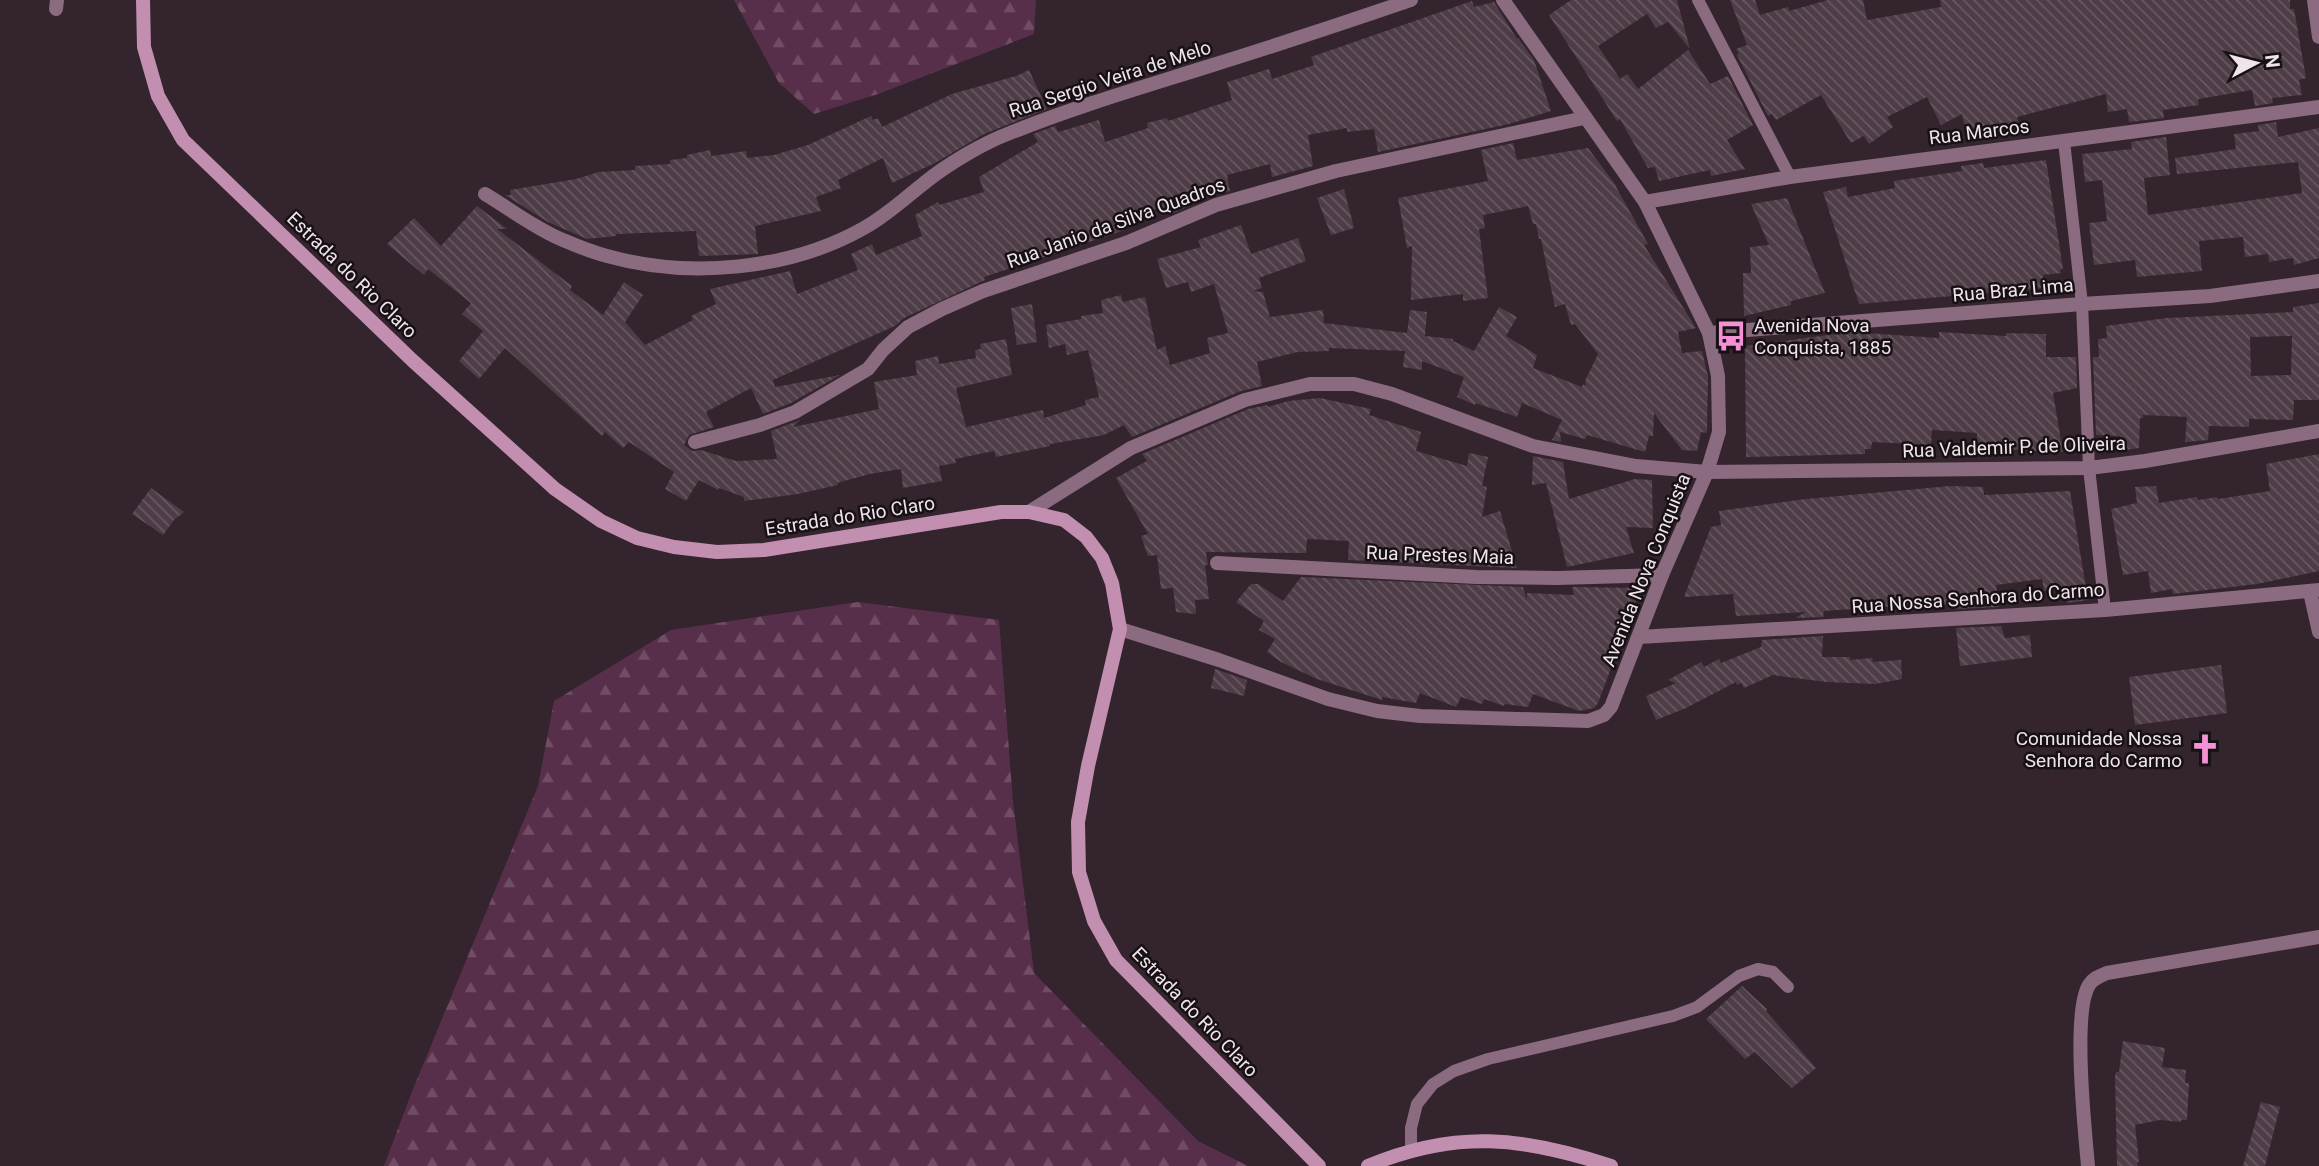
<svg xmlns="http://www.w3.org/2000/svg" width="2319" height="1166" font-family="Roboto,sans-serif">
	<defs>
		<pattern id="forest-firs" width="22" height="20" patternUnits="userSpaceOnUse" patternTransform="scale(1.75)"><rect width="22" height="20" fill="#582f4b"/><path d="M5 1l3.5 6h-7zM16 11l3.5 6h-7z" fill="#704d65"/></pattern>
		<pattern id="building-back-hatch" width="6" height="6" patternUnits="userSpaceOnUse" patternTransform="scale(1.75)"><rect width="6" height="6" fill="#4e3c47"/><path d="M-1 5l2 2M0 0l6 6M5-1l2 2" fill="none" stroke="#685862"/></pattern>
	</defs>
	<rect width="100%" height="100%" fill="#34242e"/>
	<g fill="url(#forest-firs)">
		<path d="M734,0H1036L1034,34L878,94L814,114L779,83Z"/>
		<path d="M858,602L999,620L1013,802L1034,973L1198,1141L1248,1166H384L411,1094L538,786L554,701L671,630Z"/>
	</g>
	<g fill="url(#building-back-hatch)" fill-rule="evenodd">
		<path d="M1571,0H1677L1690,49L1668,22L1656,28L1647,14L1598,46L1620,79L1627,74L1638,89L1688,50L1710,84L1728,76L1753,125L1727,140L1745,169L1711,176L1710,170L1659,181L1655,167L1648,168L1620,119L1617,121L1549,15Z"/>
		<path d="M1730,0H1755L1760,15L1788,7L1789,11L1828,0H1863L1867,20L1941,7L1940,0H2290V9H2294L2306,78L2299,80L2302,95L2272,98L2273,103L2255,106L2252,90L2198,99L2199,105L2163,110L2164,118L2129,122L2127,109L2108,112L2106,94L2017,117L2019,124L1966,133L1962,114L1941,125L1927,97L1887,117L1893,127L1869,144L1864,136L1851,143L1821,95L1776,120L1772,114L1768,116L1737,55L1739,53L1736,49L1747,45Z"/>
		<path d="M1472,1L1474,7L1494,2L1517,39L1518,38L1534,60L1551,111L1509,124L1378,152L1374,129L1347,132V128L1308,135L1313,166L1272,177L1270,164L1227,175L1230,191L1188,202L1189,206L1169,215L1167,207L1122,215L1125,230L984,277L985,280L904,318L895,326L773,380L775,387L840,375L791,403L763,414L751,388L706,412L714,427L689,435L684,445L692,451L701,450L736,461L777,459L771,431L800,420L793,427L879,409L874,382L917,375L915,361L938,356L939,364L976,358L975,350L981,349L980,344L1006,339L1012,375L956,388L966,427L1043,410L1044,418L1086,405L1085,400L1099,397L1088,350L1067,355L1065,344L1049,348L1046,325L1081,319V316L1103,313L1101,300L1121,295L1123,302L1145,297L1157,350L1165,346L1170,365L1210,353L1207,338L1228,333L1214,284L1191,292L1188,282L1166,288L1157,259L1201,247L1198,240L1241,225L1251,254L1298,238L1306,261L1259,278L1262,288L1253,291L1263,292L1270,317L1323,310L1324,323L1407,333L1410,310L1427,312L1425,336L1453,339V341L1474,351L1499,307L1517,317L1506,336L1537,355L1533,368L1582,387L1583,384L1586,386L1585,381L1598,354L1575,324L1571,325L1565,304L1555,307L1541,239H1539L1536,224H1533L1528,206L1483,215L1485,228L1479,229L1488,298L1463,301V294L1411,300L1412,246L1407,248L1398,198L1488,181L1481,150L1513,143L1517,160L1588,148L1617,187H1616L1648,244L1644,245L1696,328L1678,332L1682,353L1702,351L1708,377L1707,433L1701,432L1697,451L1682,450L1654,413L1653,436H1649L1645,452L1587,435L1585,439L1560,432L1561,442L1552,440L1562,420L1522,403L1517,417L1476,403L1475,405L1457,397L1464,377L1422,361V370L1403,367L1405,351L1329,348V351L1298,352L1257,362L1262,386L1241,391L1132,437L1124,425L1104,435L1050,444V446L996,457L994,451L955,459L956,463L939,466L942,481L903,488L901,469L870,474L837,483L838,485L798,494L744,501V497L719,488L718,490L699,480L686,501L665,489L674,472L629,442L623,448L605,432L602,436L505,348L479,379L459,361L483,331L462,314L471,303L428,269L424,275L387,244L414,218L441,246L477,206L507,229H497L572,286L570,290L603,315L624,282L643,295L625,322L645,345L693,320L691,316L716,304L710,289L790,271L797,294L858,270L851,254L872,244L876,255L922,236L915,215L938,202L939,205L984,192L979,177L1038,142L1033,134L1055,126L1058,132L1099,120L1105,142L1148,128L1147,123L1167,118L1168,121L1232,100L1227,82L1269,69L1272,79L1314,65L1311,57Z"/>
		<path d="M1029,70L1047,109L984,134L935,163L892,183L883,158L838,180L841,188L816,197L821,211L755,226L758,254L699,256L696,231L616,234V236L587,239L548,222L505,195H511L510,190L576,179L599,172L635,170V166L670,164V160L687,158V155L710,150L711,156L746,151L747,158L774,155L808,145L871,116L873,120L878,118L882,127L952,94L1016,76Z"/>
		<path d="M2276,122L2278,137L2319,128V258L2294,265L2293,258L2269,262L2268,254L2245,257L2243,237L2199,241L2202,271L2137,277L2135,260L2094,265L2089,223L2107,221L2102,180L2085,182L2082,154L2132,149L2131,142L2166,137L2170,175L2144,178L2148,215L2302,193L2298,162L2177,174L2175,158L2236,149L2234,134L2259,131L2258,125Z"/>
		<path d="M2046,160L2063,269L2060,270L2061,273L2043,275L2045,288L1859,304L1823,192L1846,187L1848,197L1895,188L1894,181L1962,171L1961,166L1983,163L1984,168Z"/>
		<path d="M1344,189L1354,228L1331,235L1317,198Z"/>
		<path d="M1787,198L1825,293L1791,301V305L1744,316L1743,273H1751L1750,247L1769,245L1751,204Z"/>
		<path d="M2319,303V400H2294L2293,420L2249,419V427L2209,426L2208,440L2185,442L2187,417L2143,415V418H2140L2139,448L2119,451L2120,436L2096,435L2093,357H2099L2098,339L2107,338L2106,326L2167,318L2293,312V307ZM2292,336L2291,375L2251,376L2250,337Z"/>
		<path d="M1032,304L1037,342L1017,345L1011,308Z"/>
		<path d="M1851,332L1939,338V332L2006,336V333L2046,334V357H2076L2077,388L2053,393L2063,452L1976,448L1977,433L1932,430L1931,445L1872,442L1871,449H1865V454L1746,457L1745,346Z"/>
		<path d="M1320,398L1371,409L1369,415L1421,432L1416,451L1467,466L1469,453L1488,457L1482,486L1487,487L1482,517L1500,511L1517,568L1348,560L1349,541L1307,539L1306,553L1206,552L1208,565H1205L1209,599L1195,600L1196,614L1176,612L1173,588L1161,589L1157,555L1148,556L1141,536L1148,534L1116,478L1147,461L1142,454L1248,409L1267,405L1268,407L1288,401Z"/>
		<path d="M2319,454V571L2257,584L2173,594L2172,589L2151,593L2148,571L2123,575L2111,509L2137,503L2135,487L2156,486L2159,503L2197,497L2198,500L2217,497L2218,499L2270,491L2266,464Z"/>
		<path d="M1533,456L1563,462L1569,499L1635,479L1652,480L1653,528L1626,527L1634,553L1567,567L1546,483L1532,485Z"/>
		<path d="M1950,486L1983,487L1984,495L2070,491L2088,600L2067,603L2065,588L2044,591L2042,579L1996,585L1999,607L1955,609L1954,604L1896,606L1824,611L1823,617L1795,618L1806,612L1736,616L1733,594L1684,597L1711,527L1721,525L1719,511L1806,499Z"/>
		<path d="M151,488L184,512L174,520L163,535L132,514Z"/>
		<path d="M1301,577L1523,587L1527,600V593L1574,595L1572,587L1641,588L1598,703L1594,708L1579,711L1533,694L1528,707L1505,704L1504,706L1484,699L1482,704L1461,697L1456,707L1420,693L1416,703L1382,697V700L1317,679L1281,662L1267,652L1275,639L1259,630L1264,621L1236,602L1251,584H1258L1283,601Z"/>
		<path d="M2001,626L2005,638L2030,635L2032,657L1960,666L1956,628Z"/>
		<path d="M1823,636L1822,657H1850V660L1872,658L1873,662L1901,660L1902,679L1875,684L1826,682L1773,675L1744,688L1741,683L1737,685L1736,682L1686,708L1656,720L1646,696L1676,683L1668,680L1701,662L1704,667L1719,659L1721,663L1761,647L1762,640Z"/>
		<path d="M2221,665L2227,713L2135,725L2129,677Z"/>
		<path d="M1215,669L1247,680L1244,696L1211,688Z"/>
		<path d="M1742,986L1767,1009L1766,1011L1816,1068L1792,1088L1755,1052L1745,1059L1706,1019Z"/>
		<path d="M2123,1041L2165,1048L2162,1067L2186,1070L2185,1083H2189L2187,1120H2181V1122L2160,1120L2135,1125L2139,1162H2137L2138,1166H2117L2115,1076L2116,1072H2119Z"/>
		<path d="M2261,1102L2280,1107L2265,1166H2243Z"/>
	</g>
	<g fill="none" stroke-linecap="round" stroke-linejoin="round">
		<g stroke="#8b6b80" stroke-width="12">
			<path d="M1698,0L1790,177"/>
			<path d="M2064,141L2082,304L2089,468L2105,610"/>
			<path d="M1411,1151V1128L1417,1104L1433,1084L1454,1071L1488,1059L1673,1016L1697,1007L1739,976L1758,969L1773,972L1788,987"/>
		</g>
		<g stroke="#8b6b80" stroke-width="14">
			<path d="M2314,0L2319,37"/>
			<path d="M56,9L57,0"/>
			<path d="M485,194C510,209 536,229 563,240C577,246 592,252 607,256C689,279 790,270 864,228C886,216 904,199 923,184C946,165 983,143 1010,133C1072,108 1136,89 1200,69C1271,47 1341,24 1411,0"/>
			<path d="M1645,202L1790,177L2319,107"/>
			<path d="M1709,333L2082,304L2210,296L2319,281"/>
			<path d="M695,442L760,425L795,412L868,369L883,350L908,327L942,309L983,291L1126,243L1216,205L1336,171L1584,118"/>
			<path d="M1029,512L1131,448L1245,400L1310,384H1354L1392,394L1533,446L1636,466L1707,472L2089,468L2145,461L2319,431"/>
			<path d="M1217,563L1476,577L1557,578L1662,575"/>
			<path d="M2310,592L2319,632"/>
			<path d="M1120,629L1219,660L1328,699L1377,711L1420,716L1588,721L1604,715L1611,707L1662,575L1707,472L1719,432L1718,376L1709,333L1645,202L1503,0"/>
			<path d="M1639,637L2105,610L2319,590"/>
			<path d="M2088,1166C2085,1131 2072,1012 2089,985C2093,978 2100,976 2107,973L2319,937"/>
		</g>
		<g stroke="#c38fb1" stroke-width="14">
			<path d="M143,0L144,47L158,96L183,140L413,361L555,489L601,521L637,538L674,547L717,552L764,550L1001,512H1029L1064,520L1086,537L1102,558L1112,583L1120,629L1088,766L1078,822L1079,872L1094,921L1116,960L1319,1166"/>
			<path d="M1368,1166C1456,1129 1523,1137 1611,1166"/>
		</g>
	</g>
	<defs>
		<g id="bus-bare" transform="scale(2.415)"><path d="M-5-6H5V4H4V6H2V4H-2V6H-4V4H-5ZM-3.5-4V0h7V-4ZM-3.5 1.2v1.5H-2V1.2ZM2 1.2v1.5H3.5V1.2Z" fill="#f491d4" stroke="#171014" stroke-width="2.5" paint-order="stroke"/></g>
		<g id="church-bare" transform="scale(2.415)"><path d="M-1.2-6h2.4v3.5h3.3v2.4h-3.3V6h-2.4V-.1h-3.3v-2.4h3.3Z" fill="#f491d4" stroke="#171014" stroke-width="2.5" paint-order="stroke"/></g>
	</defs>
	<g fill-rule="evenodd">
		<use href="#bus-bare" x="1731" y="336"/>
		<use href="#church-bare" x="2205" y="749"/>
	</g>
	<g text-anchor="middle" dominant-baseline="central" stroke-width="5" stroke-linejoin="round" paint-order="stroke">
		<g font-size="19" fill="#efe4eb" stroke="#171014">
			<text transform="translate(1110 79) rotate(-18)">Rua Sergio Veira de Melo</text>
			<text transform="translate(1979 132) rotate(-7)">Rua Marcos</text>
			<text transform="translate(1116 223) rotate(-20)">Rua Janio da Silva Quadros</text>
			<text transform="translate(352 275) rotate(44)">Estrada do Rio Claro</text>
			<text transform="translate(2013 290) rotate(-5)">Rua Braz Lima</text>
			<text transform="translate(2014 447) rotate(-2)">Rua Valdemir P. de Oliveira</text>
			<text transform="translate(850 516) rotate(-9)">Estrada do Rio Claro</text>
			<text transform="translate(1440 555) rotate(2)">Rua Prestes Maia</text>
			<text transform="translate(1646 570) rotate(-68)">Avenida Nova Conquista</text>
			<text transform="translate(1978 598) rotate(-4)">Rua Nossa Senhora do Carmo</text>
			<text transform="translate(1195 1012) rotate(46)">Estrada do Rio Claro</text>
		</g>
		<g font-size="19" fill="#efe4eb" stroke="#171014" text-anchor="start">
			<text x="1754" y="325">Avenida Nova<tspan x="1754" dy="22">Conquista, 1885</tspan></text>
			<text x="2182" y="738" text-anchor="end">Comunidade Nossa<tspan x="2182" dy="22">Senhora do Carmo</tspan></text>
		</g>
	</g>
	<g transform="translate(2256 63) rotate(83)" stroke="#171014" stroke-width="5" paint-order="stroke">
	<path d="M0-5L12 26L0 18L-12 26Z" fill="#efe4eb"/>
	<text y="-10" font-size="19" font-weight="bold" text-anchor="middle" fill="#efe4eb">N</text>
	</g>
</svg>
